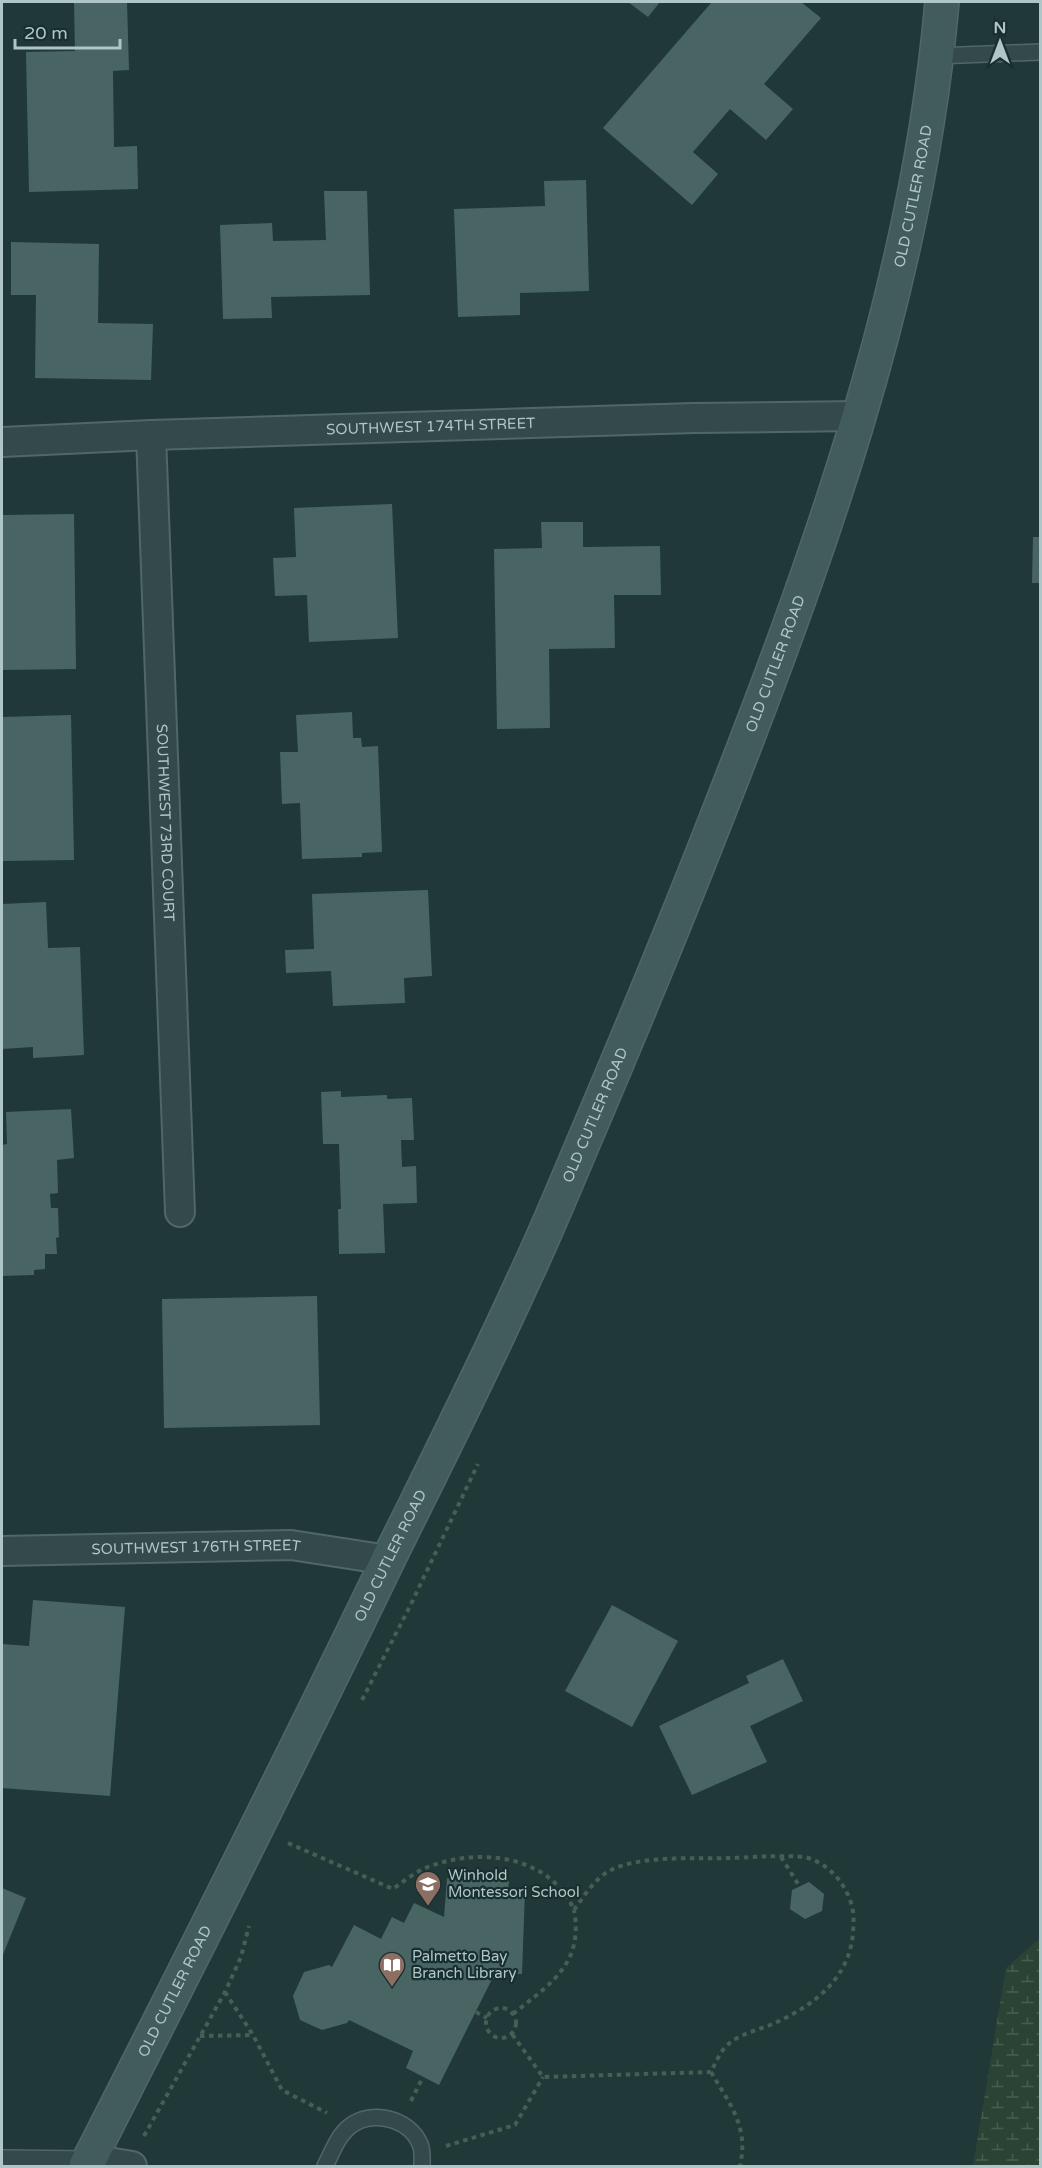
<svg xmlns="http://www.w3.org/2000/svg" width="1042" height="2168" font-family="'Varela Round',sans-serif">
	<defs>
		<pattern id="wetland-marsh" width="20" height="14" patternUnits="userSpaceOnUse" patternTransform="scale(1.5)"><rect width="20" height="14" fill="#2b4334"/><path d="M1 5h8M5 5V1M11 12h8M15 12V8" fill="none" stroke="#475d50"/></pattern>
	</defs>
	<rect width="100%" height="100%" fill="#203938"/>
	<path fill="url(#wetland-marsh)" d="M1040,1938V2166H973L1006,1968Z"/>
	<g fill="#486564">
		<path d="M74,2H127L129,70L113,71L114,147L137,146L138,189L29,192L26,52L75,51Z"/>
		<path d="M628,2H660L648,17Z"/>
		<path d="M708,2H801L821,18L764,84L793,109L766,140L730,109L693,152L718,174L692,205L603,128L711,3Z"/>
		<path d="M586,180L589,291L520,293V315L458,317L454,209L545,206L544,181Z"/>
		<path d="M324,191H367L370,295L271,297L272,318L223,319L220,225L272,223L273,241L326,240Z"/>
		<path d="M11,242L99,244L98,323L153,324L151,380L35,378L36,295H11Z"/>
		<path d="M392,504L398,638L309,642L307,595L275,596L273,558L296,557L294,508Z"/>
		<path d="M74,514L76,669L2,670L3,515Z"/>
		<path d="M541,522H583V547L660,546L661,595H614L615,648L549,649L550,728L497,729L494,549L542,548Z"/>
		<path d="M1033,537H1040V583H1032Z"/>
		<path d="M352,712L353,738H361L362,747L378,746L382,852L362,853V857L302,859L300,803L282,804L280,752H298L296,715Z"/>
		<path d="M71,715L74,860L2,861V717Z"/>
		<path d="M428,890L432,976L404,978L405,1003L333,1006L331,971L286,973L285,950L314,949L312,894Z"/>
		<path d="M46,902L48,948L80,947L84,1055L33,1058V1047L2,1049V904Z"/>
		<path d="M341,1091V1097L387,1095V1099L412,1098L414,1140H401L402,1167L416,1166L417,1203L383,1204L385,1253L339,1254L338,1209H341L339,1144H323L321,1092Z"/>
		<path d="M71,1109L74,1158L57,1160L58,1193L50,1194L51,1208H58L59,1237L56,1238L57,1254H45V1269L34,1270V1275L2,1276V1145L7,1144L6,1112Z"/>
		<path d="M317,1296L320,1425L164,1428L162,1299Z"/>
		<path d="M33,1600L125,1607L110,1796L2,1788V1644L29,1646Z"/>
		<path d="M612,1605L678,1641L632,1727L565,1691Z"/>
		<path d="M783,1659L803,1701L750,1726L767,1762L692,1795L659,1726L749,1683L746,1676Z"/>
		<path d="M447,1878L509,1881L508,1890H525L522,1974H506L501,1979H492L439,2085L406,2068L413,2051L349,2020L347,2023L322,2030L300,2020L293,1996L304,1972L329,1965L332,1967L354,1925L381,1939L392,1917L404,1923L414,1903L444,1917Z"/>
		<path d="M809,1882L824,1894L822,1911L805,1919L790,1909L792,1890Z"/>
		<path d="M2,1888L26,1898L2,1957Z"/>
	</g>
	<g fill="none" stroke-linecap="round" stroke-linejoin="round">
		<g stroke="#516767" stroke-width="18">
			<g id="service">
				<path d="M936,56L1040,52"/>
				<path d="M2,2158L90,2159"/>
				<path d="M325,2166C332,2153 337,2137 349,2127C371,2109 409,2118 420,2144C423,2150 422,2160 422,2166"/>
			</g>
		</g>
		<g stroke="#516767" stroke-width="32">
			<g id="minor">
				<path id="s1" d="M151,435L180,1212"/>
				<path id="s2" d="M2,442L151,435L694,418L859,416"/>
				<path id="s3" d="M2,1551L291,1545L388,1560"/>
				<path d="M90,2159L132,2166"/>
			</g>
		</g>
		<g stroke="#516767" stroke-width="36">
			<g id="secondary">
				<path id="s4" d="M86,2166C189,1964 291,1761 390,1556C435,1465 481,1374 523,1281C545,1235 564,1188 584,1141C627,1040 669,939 709,837C815,568 917,291 942,2"/>
			</g>
		</g>
		<g stroke="#465e53" stroke-width="4" stroke-dasharray="4.5 4.5" stroke-linecap="butt">
			<path d="M362,1700L411,1604L478,1464"/>
			<path d="M288,1843L393,1889C404,1881 415,1872 428,1867C479,1847 550,1855 574,1910C584,1896 595,1878 611,1870C641,1855 697,1859 731,1858C756,1857 780,1855 805,1857C827,1863 842,1879 850,1900C854,1911 854,1920 853,1932C850,1977 816,2004 777,2022C763,2029 744,2032 731,2042C721,2049 716,2062 711,2072L543,2077L512,2034"/>
			<path d="M781,1857L800,1887"/>
			<path d="M225,1992L253,2035L282,2090L327,2113"/>
			<circle cx="501" cy="2023" r="15"/>
			<path d="M476,2012L487,2018"/>
			<path d="M513,2014C550,1984 584,1964 574,1910"/>
			<path d="M200,2036L253,2035"/>
			<path d="M711,2072C730,2105 749,2126 740,2166"/>
			<path d="M411,2101L423,2077"/>
			<path d="M144,2136L225,1992L241,1957L249,1926"/>
			<path d="M446,2146L515,2125L543,2077"/>
		</g>
		<use href="#service" stroke="#344949" stroke-width="15"/>
		<use href="#minor" stroke="#344949" stroke-width="28"/>
		<use href="#secondary" stroke="#425c5d" stroke-width="33"/>
	</g>
	<defs>
		<g id="school-pin" transform="scale(1.35)"><path d="M0 17L-7.5 6A9.5 9.5 0 1 1 7.5 6Z" fill="#8d6e63" stroke="#192e2e"/><path d="M0-5L7-2L0 1L-7-2ZM-4 1L0 2.5L4 1V4Q0 6-4 4Z" fill="#fff"/></g>
		<g id="library-pin" transform="scale(1.35)"><path d="M0 17L-7.5 6A9.5 9.5 0 1 1 7.5 6Z" fill="#8d6e63" stroke="#192e2e"/><path d="M-6-4Q-3-5.5-.7-3.5V5Q-3 3-6 4ZM6-4Q3-5.5 .7-3.5V5Q3 3 6 4Z" fill="#fff"/></g>
	</defs>
	<g fill-rule="evenodd">
		<use href="#school-pin" x="428" y="1884"/>
		<use href="#library-pin" x="392" y="1965"/>
	</g>
	<g text-anchor="middle" dominant-baseline="central" stroke-width="4.5" stroke-linejoin="round" paint-order="stroke">
		<g font-size="15" fill="#aec6c6" stroke="#192e2e">
			<text stroke="none"><textPath href="#s4" startOffset="2142">OLD CUTLER ROAD</textPath></text>
			<text stroke="none"><textPath href="#s2" startOffset="429">SOUTHWEST 174TH STREET</textPath></text>
			<text stroke="none"><textPath href="#s4" startOffset="1654">OLD CUTLER ROAD</textPath></text>
			<text stroke="none"><textPath href="#s1" startOffset="388">SOUTHWEST 73RD COURT</textPath></text>
			<text stroke="none"><textPath href="#s4" startOffset="1168">OLD CUTLER ROAD</textPath></text>
			<text stroke="none"><textPath href="#s3" startOffset="194">SOUTHWEST 176TH STREET</textPath></text>
			<text stroke="none"><textPath href="#s4" startOffset="682">OLD CUTLER ROAD</textPath></text>
			<text stroke="none"><textPath href="#s4" startOffset="196">OLD CUTLER ROAD</textPath></text>
		</g>
		<g font-size="15" fill="#aec6c6" stroke="#192e2e" text-anchor="start">
			<text x="448" y="1875">Winhold<tspan x="448" dy="17">Montessori School</tspan></text>
			<text x="412" y="1956">Palmetto Bay<tspan x="412" dy="17">Branch Library</tspan></text>
		</g>
	</g>
	<rect width="1042" height="2168" fill="none" stroke="#aec6c6" stroke-width="6"/>
	<g transform="translate(1000 42)" stroke="#192e2e" stroke-width="4.5" paint-order="stroke">
	<path d="M0-4.5L10 22L0 15L-10 22Z" fill="#aec6c6"/>
	<text y="-9" font-size="16" font-weight="bold" text-anchor="middle" fill="#aec6c6">N</text>
	</g>
	<path d="M15 39v9h105v-9" fill="none" stroke="#aec6c6" stroke-width="3"/>
	<text x="24" y="39" font-size="18" fill="#aec6c6" stroke="#192e2e" stroke-width="4.5" paint-order="stroke">20 m</text>
</svg>
